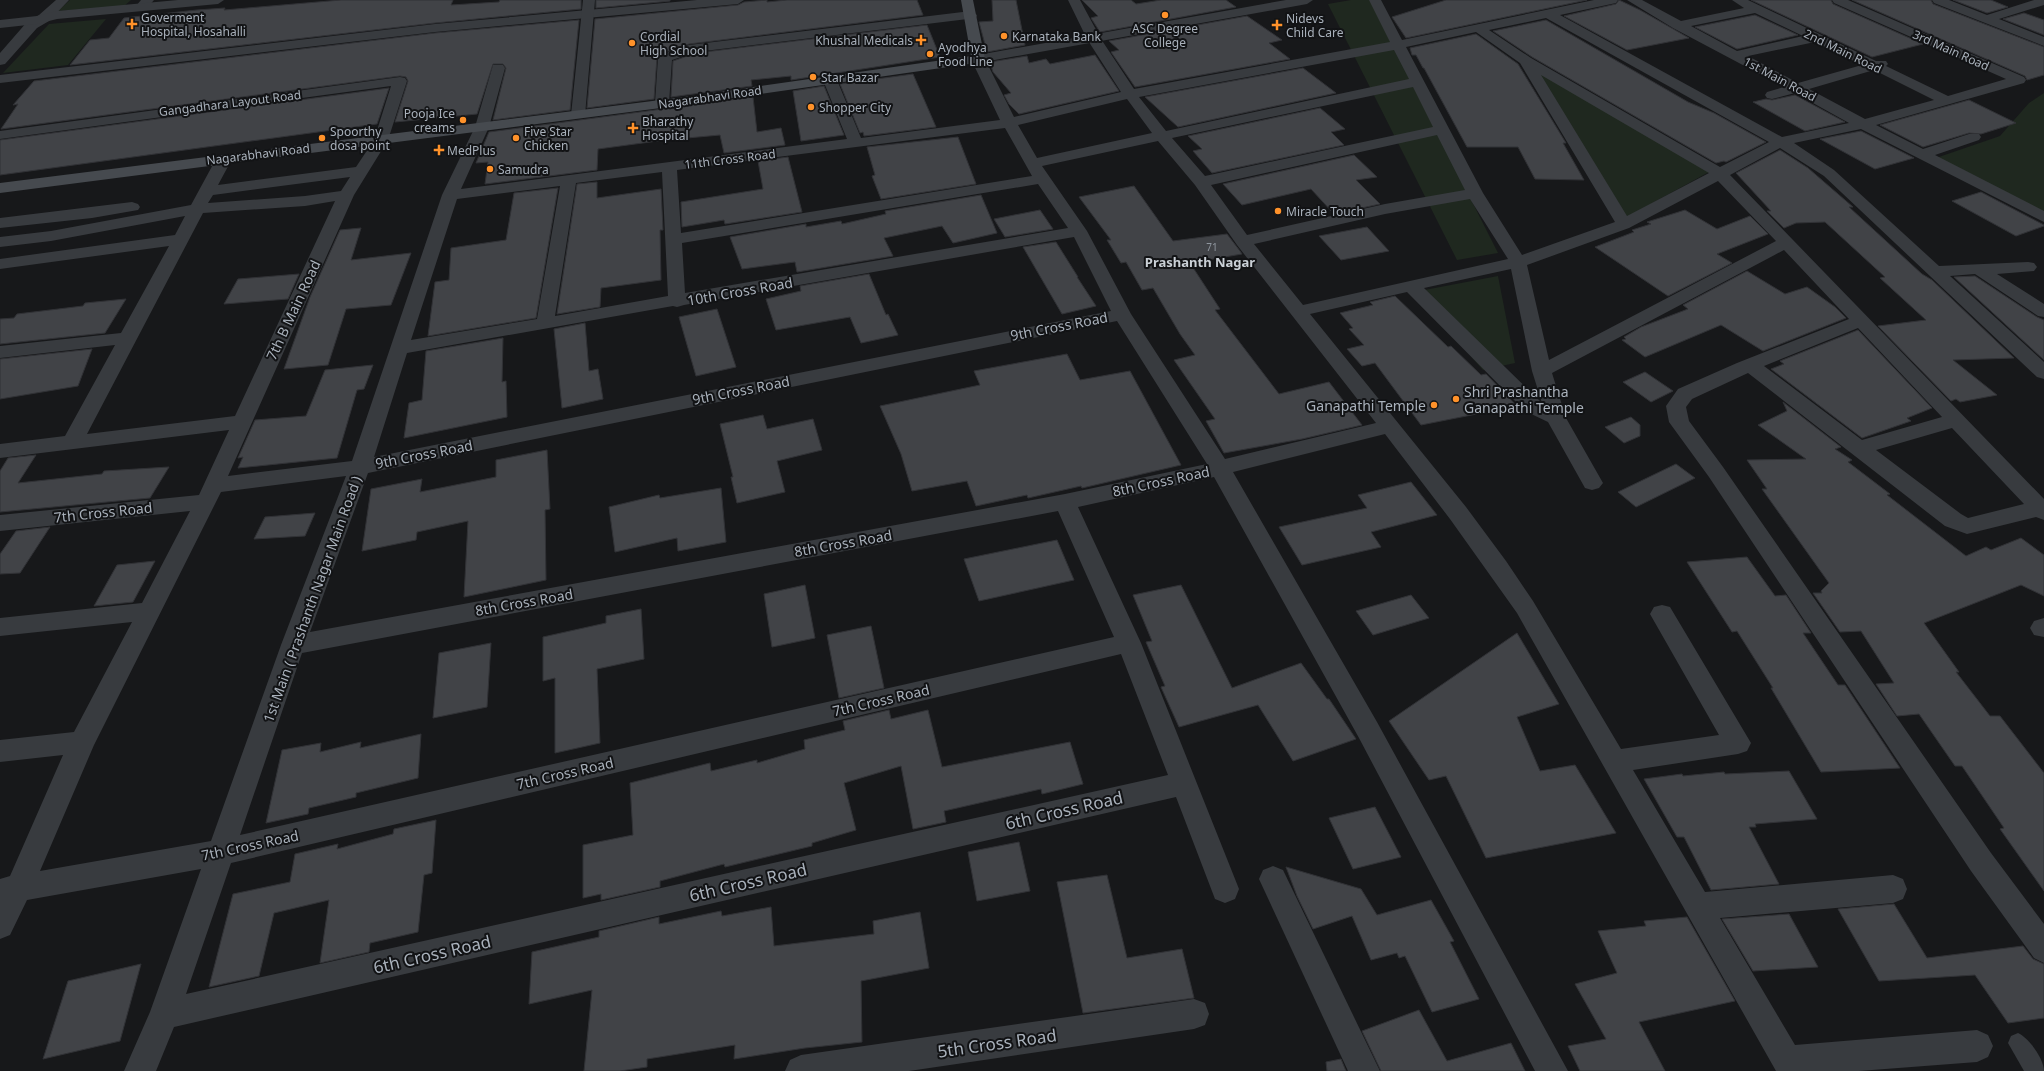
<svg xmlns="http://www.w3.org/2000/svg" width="2044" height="1071" font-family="'Noto Sans',sans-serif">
	<rect width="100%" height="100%" fill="#17181a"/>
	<g fill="#1f281f">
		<path d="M70,0H131L124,6L58,11Z"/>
		<path d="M1351,0H1370L1498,253L1457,260L1328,4Z"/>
		<path d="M106,19L68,65L3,73L49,24Z"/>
		<path d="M1536,69L1709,172L1627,217Z"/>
		<path d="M2044,93V214L1936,158L2000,136L2029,103Z"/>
		<path d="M1498,276L1515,363L1483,370L1414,292Z"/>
	</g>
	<g fill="#414347" stroke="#313236">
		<path d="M341,0H453L451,5L499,2L500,0H581V9L435,23L70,65L90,40L109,38L124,18L197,10L225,8L224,10Z"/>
		<path d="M596,0H670V1L596,8Z"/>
		<path d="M767,0V2L787,0H917L923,15L689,44L660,54L657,57L654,99L587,108L595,19L738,5L744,2Z"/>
		<path d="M992,0H1016L1025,45L987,52L979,22L993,21Z"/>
		<path d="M1082,0H1131L1136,4L1161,0H1226L1236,7L1100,32L1091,18L1098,16Z"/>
		<path d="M1446,0H1587L1406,38L1392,17Z"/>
		<path d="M1619,0L1640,10L1689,38L1627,50L1564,16L1616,4Z"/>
		<path d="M1751,0H1831L1833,4L1923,44L1872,57Z"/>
		<path d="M1852,0H1931L1933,4L2044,47V75L2027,80L2025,76Z"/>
		<path d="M1953,0H1991L2008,7L1987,13Z"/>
		<path d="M2024,13L2044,20V35L2003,19Z"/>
		<path d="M1755,15L1798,35L1737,49L1695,27Z"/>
		<path d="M1247,16L1282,40L1269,43L1290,59L1135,87L1111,52L1119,50L1109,41Z"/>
		<path d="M579,20L570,110L493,120L506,68L503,64H493L477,114L395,122L408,81L406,77L400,76L1,129L18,104L13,105L34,81L435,33Z"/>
		<path d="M1546,20L1688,102L1714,113L1766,142L1726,162L1724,161L1716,163L1532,57L1493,31Z"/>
		<path d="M927,25L940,57L791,80V76L751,80L752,86L671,97L673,61L696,53Z"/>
		<path d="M1476,34L1518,64L1566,143H1563L1584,180L1535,179L1518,147H1467L1424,68H1423L1416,55H1412L1410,48Z"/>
		<path d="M1095,55L1119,91L1019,114L1009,104L1004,95L1011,93L993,72L990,62L1027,56L1029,63L1046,59L1050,64Z"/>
		<path d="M1303,68L1336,93L1178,127L1145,97Z"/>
		<path d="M913,74L936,127L864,136L863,132L860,133L840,84Z"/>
		<path d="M824,86L844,135L801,141L793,91Z"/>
		<path d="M389,88L377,124L0,175V140Z"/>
		<path d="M1795,95L1845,122L1805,131L1753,102L1766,99L1772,100Z"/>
		<path d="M753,97L757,132L781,128L785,145L724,153L720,135L665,140L598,149L597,170L485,184L488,162L476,163L489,132Z"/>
		<path d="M1969,100L2016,123L1981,134L1969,133L1923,147L1880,125Z"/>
		<path d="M1320,108L1345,129L1331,132L1344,145L1212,173L1193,151L1202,149L1188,136Z"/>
		<path d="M1861,131L1914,158L1875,169L1820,139Z"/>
		<path d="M958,137L976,184L881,199L872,176L875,175L867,147Z"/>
		<path d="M1780,150L1808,168L1853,207H1849L1922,274L1932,280L2014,358L1953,360L1997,395L1960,402L1956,399L1951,401L1878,326L1926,320L1880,278L1885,277L1825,222L1796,223L1784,228L1767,211H1771L1736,173Z"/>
		<path d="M1354,155L1377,177L1356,180L1380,204L1334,214L1311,189L1242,205L1223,184Z"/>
		<path d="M788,157L802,212L725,224L724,220L682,227L681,202L763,189L758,161Z"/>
		<path d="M597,182V198L661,189L663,230H660L661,280L601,288L600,307L557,314L577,184Z"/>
		<path d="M1134,186L1173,241L1227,234L1240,251L1242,254L1190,263L1220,309L1215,310L1279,394L1329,382L1362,425L1302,439L1224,453L1206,421L1215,419L1174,360L1195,355L1180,334L1153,288L1142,290L1126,262L1121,263L1107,240H1111L1079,197Z"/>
		<path d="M558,188L536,318L428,336L435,282L449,280L451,248L506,240L514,193Z"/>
		<path d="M1981,192L2044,225V226L2016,236L1952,201Z"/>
		<path d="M981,195L997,233L953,243L942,226L884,238L893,256L797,272L795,262L742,269L730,237L806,224V227L841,221L842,224L886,214L885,211Z"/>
		<path d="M1040,210L1053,229L1005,237L994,219Z"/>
		<path d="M1685,210L1717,229L1750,216L1768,234L1717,254L1732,263L1668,296L1595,247L1634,232L1632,230L1651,224L1647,222Z"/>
		<path d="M1367,227L1389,251L1341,260L1319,236Z"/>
		<path d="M361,228L351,260L411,253L391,305L346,309L328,365L284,369L310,297L340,230Z"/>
		<path d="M1056,242L1078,277H1077L1096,306L1062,314L1023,247Z"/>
		<path d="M1747,271L1785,294L1807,287L1835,307L1846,318L1763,351L1721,325L1645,357L1622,340L1626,339L1624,337L1641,327L1688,309L1683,305Z"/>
		<path d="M299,274L288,299L224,304L238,279Z"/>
		<path d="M869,274L886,315L888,314L898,335L861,343L850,317L776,330L766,299L801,291L800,286Z"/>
		<path d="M1975,276L2037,317L2044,320V360L1954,277Z"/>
		<path d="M1395,296L1448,347L1451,346L1481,375L1486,374L1517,406L1421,425L1375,363L1362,366L1347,349L1364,345L1349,329L1353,328L1340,313L1373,305L1370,302Z"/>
		<path d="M126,299L105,333L0,344V319L14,318L17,314L83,306L85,303Z"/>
		<path d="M717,309L736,367L696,376L679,317Z"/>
		<path d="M585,323L589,371L598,369L603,399L562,408L554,329Z"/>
		<path d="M1858,330L1932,408L1907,418L1911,421L1862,438L1771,369L1784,364L1780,361Z"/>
		<path d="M503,338L502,382L506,381L507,417L404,438L409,403L422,400L426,351Z"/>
		<path d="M92,349L78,386L0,399V359Z"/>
		<path d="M1067,354L1080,380L1130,371L1181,465L1082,488L1081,486L1028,498L1027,495L976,506L967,481L912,491L901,454L880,406L980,385L974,371Z"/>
		<path d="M373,365L364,389L357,390L337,458L238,468L243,457L238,458L255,420L306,416L325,370Z"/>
		<path d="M1645,372L1673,391L1651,402L1623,382Z"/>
		<path d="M1783,402L1841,447L1835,449L1852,460L1848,462L1890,494L1887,495L1966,556L1986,547L1991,550L2021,538L2044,555V596L2021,585L1924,623L1959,672H1956L1990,716H2000L2044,773V891L2000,829L2004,828L1962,766H1955L1919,714L1897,716L1876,684L1894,683L1861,631L1840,632L1813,593H1822L1821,591L1829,583L1762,489H1767L1747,460L1806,459L1758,425L1787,411Z"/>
		<path d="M763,415L767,429L813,419L822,450L777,461L785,492L737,503L731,477H733L720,424Z"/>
		<path d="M1631,417L1640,425V436L1624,443L1605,427Z"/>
		<path d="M547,450L550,509L545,510L546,580L464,597L468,521L417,532L416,540L362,551L371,489L422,479L420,492L496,477V460Z"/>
		<path d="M36,455L18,483L102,474L104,471L169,467L150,498L0,512V471L8,458Z"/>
		<path d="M1676,464L1695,478L1636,507L1618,492Z"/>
		<path d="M1411,482L1437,515L1371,532L1381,547L1302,565L1279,527L1367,508L1358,495Z"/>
		<path d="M721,488L726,542L678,551L677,538L615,552L609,507L659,495L660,498Z"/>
		<path d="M315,513L305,536L254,539L265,517Z"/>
		<path d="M50,527L20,573L0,574V554L16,531Z"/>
		<path d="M1057,540L1074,580L979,601L964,559Z"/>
		<path d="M1747,557L1775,596L1786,595L1811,633H1803L1838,685H1845L1900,768L1821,772L1771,688H1773L1737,631L1732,632L1687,562Z"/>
		<path d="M155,561L133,602L94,606L117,565Z"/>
		<path d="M805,585L815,638L772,647L764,594Z"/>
		<path d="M1181,585L1232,688L1301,663L1327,699H1329L1356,739L1293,761L1258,705L1179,727L1161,687L1165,686L1146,642L1152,641L1133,595Z"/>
		<path d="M1411,595L1429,618L1373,635L1356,611Z"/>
		<path d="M641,609L644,659L597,669L600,743L555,753V678L543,681V637L606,623V616Z"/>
		<path d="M871,626L884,688L839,698L827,635Z"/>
		<path d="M1517,633L1559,704L1517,717L1540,771L1575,765L1616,833L1486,858L1446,776L1429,780L1389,721Z"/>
		<path d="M491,643L487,707L433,718L439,653Z"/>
		<path d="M889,710L891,719L928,710L942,767L1070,742L1083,784L1042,794L1041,789L944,811L946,822L913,829L901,766L844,783L856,830L812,843V846L725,867L724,864L660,881V887L601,900V894L583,898V845L633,835L630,783L710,763L711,771L757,760V763L805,749L804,740L845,730L843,721Z"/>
		<path d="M421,734L418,778L356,793V797L309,808L308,814L266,823L282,750L321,743L320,752L361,742L360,748Z"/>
		<path d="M1789,771L1817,819L1755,824L1756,827H1749L1779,884L1711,890L1684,837H1677L1644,779L1682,774L1683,776L1724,772L1725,774Z"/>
		<path d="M1375,807L1401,857L1353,869L1329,818Z"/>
		<path d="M436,820L432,873L424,875L418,932L370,943L369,952L320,963L329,900L274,913L259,976L209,987L233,894L290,882L295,854L338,844L337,849L393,834L394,829Z"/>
		<path d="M1019,842L1030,891L977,901L968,852Z"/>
		<path d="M1286,867L1361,889L1377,915L1431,900L1454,941L1450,942L1479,999L1432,1012L1405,956L1399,958L1397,953L1371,960L1352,916L1313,929L1297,896Z"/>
		<path d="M1107,875L1127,958L1182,949L1194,998L1083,1013L1057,882Z"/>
		<path d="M1894,904L1927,958L2023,946L2033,959L2044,964V1018L2008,1023L1975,975L1879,981L1838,909Z"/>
		<path d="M771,907L774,946L874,934L873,921L920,912L929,968L861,981L862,1042L805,1048L734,1059L735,1045L647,1059V1067L620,1071H584L592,990L529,1004L532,952L599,937V931L659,917V924L721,911L722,916Z"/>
		<path d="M1789,914L1818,967L1753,971L1722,919Z"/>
		<path d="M1687,917L1735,1001L1639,1022L1665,1071H1580L1568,1046L1606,1039L1575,984L1617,973L1598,931L1646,926L1644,921Z"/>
		<path d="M141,964L120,1041L43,1059L68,981Z"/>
		<path d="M1419,1010L1447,1061L1511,1043L1525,1071H1381L1362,1031Z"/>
		<path d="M1341,1059L1346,1071H1327L1326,1062Z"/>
	</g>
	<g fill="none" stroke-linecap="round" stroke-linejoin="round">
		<path fill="#383b3f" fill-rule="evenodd" d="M2018,1033C2029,1038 2044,1059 2044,1071H2024L2008,1043L2011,1036Z"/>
		<g fill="#383b3f" fill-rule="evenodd">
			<path d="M56,0H69L49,21L37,28L5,64L0,65V53L27,22L39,15Z"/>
			<path d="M141,0H154L146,9L142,10L136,6Z"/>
			<path d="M697,0H744L738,4L435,32L0,83V75L435,24Z"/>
			<path d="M1068,0H1080L1101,39L1134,89L1390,42L1369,0H1381L1402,40L1594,0H1618L1616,3L1560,15L1782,137L1849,123L1795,93L1772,99L1767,98L1765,95L1767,92L1784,87L1673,28L1627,0H1642L1681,21L1744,8L1732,0H1748L1876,61H1886L1888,64L1886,66L1948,96L2006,79L1834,3L1832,0H1848L2024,77L2026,80L2024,83L1876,125L1923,149L1969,134H1979L1981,137L1979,140L1935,155L2044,211V222L1861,129L1794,143L1834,170L1939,266L2028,262L2034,263L2037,267L2034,271L1997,274L2044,304V317L2038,316L1975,274L1950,276L2044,362V379L2037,377L1824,176L1780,148L1730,175L2044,499V520L2036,517L1967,534L1945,526L1748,373L1692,399L1686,407L1689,421L1723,467L1991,853L2044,924V963L2034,958L1971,871L1709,477L1669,422L1666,406L1678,389L1737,363L1849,319L1784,250L1552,373L1566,418L1603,483L1599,488L1592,490L1585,488L1548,422L1525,411L1407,292L1310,314L1466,507L1506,561L1533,601L1621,749L1719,735L1650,614L1654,607L1662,605L1670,607L1751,743L1747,751L1738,754L1633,770L1705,892L1893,875L1903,879L1907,889L1903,899L1893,903L1720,918L1795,1045L1977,1030L1988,1035L1993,1046L1988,1057L1977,1062L1859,1071H1776L1517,613L1450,519L1385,434L1233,472L1377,722L1568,1071H1535L1359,738L1214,477L1078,507L1141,643L1239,889L1235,899L1225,903L1215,899L1176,797L174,1027L156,1071H124L150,1012L201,869L27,900L10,935L0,939V879L10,876L63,755L0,762V740L74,732L132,622L0,636V618L142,603L190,511L0,531V515L199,495L229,430L0,458V444L65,436L115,345L0,358V346L121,333L169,246L0,269V259L175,235L185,216L51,241L0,247V237L51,231L191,205L216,159L219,156H229L232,159L218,185L356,167L374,140L391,86L0,139V131L400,77L405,78L407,81L388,140L354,195L228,476L352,461L442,195L475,127L493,65H503L505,68L489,127L461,189L847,139L823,80L825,77H835L837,80L861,138L1000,120L971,59L973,56H983L985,59L1014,117L1121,92L1087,39ZM1755,13L1803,36L1737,51L1691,26ZM1546,18L1769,142L1720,167L1531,58L1489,30ZM1476,32L1520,63L1615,222L1522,255L1483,193L1406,47ZM1815,42L1862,65L1798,83L1748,56ZM1394,50L1409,79L1166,131L1139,97ZM1874,70L1934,100L1865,119L1809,89ZM1541,75L1709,173L1627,216ZM1413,87L1433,127L1205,176L1172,138ZM1127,99L1152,133L1037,158L1018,125ZM1005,128L1032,176L681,233L677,170ZM1437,135L1465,190L1385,204L1247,235L1211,185ZM1158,141L1195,185L1237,245L1376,423L1225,459L1131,314L1087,231L1042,166ZM662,172L668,296L555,316L576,183ZM350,177L341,191L305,196L208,203L213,195ZM1718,181L1776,241L1549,360L1527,265L1629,228ZM1038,184L1068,228L685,293L682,243ZM560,186L537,319L411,340L457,199ZM1470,199L1508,259L1303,305L1254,244L1385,214ZM335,201L235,416L87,434L203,213L305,206ZM1074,237L1111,311L374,457L407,353L673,306L677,307L684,305ZM1511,269L1532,371L1542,403L1424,288ZM1117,321L1207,464L1065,494L310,632L368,473ZM1858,328L1942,417L1862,440L1764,366ZM1952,428L2024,504L1968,518L1961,514L1876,450ZM346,476L281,645L211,841L40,871L94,745L221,492ZM1058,511L1114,637L240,835L302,653ZM1121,654L1168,775L186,994L231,863Z"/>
			<path d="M1932,0H1949L1987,15L2034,0H2044V5L1999,19L2044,37V46L1934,3Z"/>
			<path d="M971,11L977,15L976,18L696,52L672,60L669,103L667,106H657L655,103L658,58L660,55L689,45Z"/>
			<path d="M132,202L138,204L140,207L138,210L92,218L0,228V218Z"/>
			<path d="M2044,618V637L2034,635L2030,628L2034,621Z"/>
			<path d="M1273,866L1283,870L1380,1071H1348L1259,879L1263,870Z"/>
			<path d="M1194,999L1205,1003L1209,1014L1205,1025L1194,1029L909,1071H785L790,1060L801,1055Z"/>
		</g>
		<g fill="#383b3f" fill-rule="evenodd">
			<path d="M178,0H224L218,4L57,19L37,24L0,28V20L37,16L57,11Z"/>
			<path d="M583,0H595L585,115L583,118H573L571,115Z"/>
			<path d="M1286,0H1313L1307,4L978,63L973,62L971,59L973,56L978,55Z"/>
		</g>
		<path fill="#464a4f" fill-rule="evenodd" d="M961,0H973L985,59L983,62L684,105L0,193V183L684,97L971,56Z"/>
	</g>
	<g fill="#ff922a" stroke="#121315" stroke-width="1.5">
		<circle cx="1165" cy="15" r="4"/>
		<path d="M130 18h4v4h4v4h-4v4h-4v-4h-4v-4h4z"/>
		<path d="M1275 19h4v4h4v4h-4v4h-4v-4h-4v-4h4z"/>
		<circle cx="1004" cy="36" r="4"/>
		<path d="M919 34h4v4h4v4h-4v4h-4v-4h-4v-4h4z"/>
		<circle cx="632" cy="43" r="4"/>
		<circle cx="930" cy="54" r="4"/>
		<circle cx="813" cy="77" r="4"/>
		<circle cx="811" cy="107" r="4"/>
		<circle cx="463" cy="120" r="4"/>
		<path d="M631 122h4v4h4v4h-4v4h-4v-4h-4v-4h4z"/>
		<circle cx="322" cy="138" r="4"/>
		<circle cx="516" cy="138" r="4"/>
		<path d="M437 144h4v4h4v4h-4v4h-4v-4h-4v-4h4z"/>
		<circle cx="490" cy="169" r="4"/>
		<circle cx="1278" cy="211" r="4"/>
		<circle cx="1456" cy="399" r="4"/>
		<circle cx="1434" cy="405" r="4"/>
	</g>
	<g text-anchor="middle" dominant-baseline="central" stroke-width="4" stroke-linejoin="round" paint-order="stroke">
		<g font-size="10" fill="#8f969e">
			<text x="1212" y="247">71</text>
		</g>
		<g font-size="12" fill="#a9b1bb" stroke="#121315" text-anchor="start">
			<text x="141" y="17">Goverment<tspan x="141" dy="14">Hospital, Hosahalli</tspan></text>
			<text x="1286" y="18">Nidevs<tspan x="1286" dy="14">Child Care</tspan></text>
			<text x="1165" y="28" text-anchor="middle">ASC Degree<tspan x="1165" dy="14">College</tspan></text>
			<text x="640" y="36">Cordial<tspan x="640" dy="14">High School</tspan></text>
			<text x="1012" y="36">Karnataka Bank</text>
			<text x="913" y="40" text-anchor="end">Khushal Medicals</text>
			<text x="938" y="47">Ayodhya<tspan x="938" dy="14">Food Line</tspan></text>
			<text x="821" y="77">Star Bazar</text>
			<text x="819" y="107">Shopper City</text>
			<text x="455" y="113" text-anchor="end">Pooja Ice<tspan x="455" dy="14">creams</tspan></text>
			<text x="642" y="121">Bharathy<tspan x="642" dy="14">Hospital</tspan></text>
			<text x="330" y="131">Spoorthy<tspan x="330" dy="14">dosa point</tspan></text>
			<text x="524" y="131">Five Star<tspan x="524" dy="14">Chicken</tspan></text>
			<text x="447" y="150">MedPlus</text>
			<text x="498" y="169">Samudra</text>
			<text x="1286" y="211">Miracle Touch</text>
		</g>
		<g font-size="12" fill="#a9b1bb" stroke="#121315">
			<text transform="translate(1951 50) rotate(24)">3rd Main Road</text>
			<text transform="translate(1843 51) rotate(26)">2nd Main Road</text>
			<text transform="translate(1780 79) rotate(28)">1st Main Road</text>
			<text transform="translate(710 97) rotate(-8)">Nagarabhavi Road</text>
			<text transform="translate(230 103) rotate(-7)">Gangadhara Layout Road</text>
			<text transform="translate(258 154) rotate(-7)">Nagarabhavi Road</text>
			<text transform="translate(730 159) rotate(-7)">11th Cross Road</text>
		</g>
		<g font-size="13" font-weight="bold" fill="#cad0d6" stroke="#121315">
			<text x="1200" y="262">Prashanth Nagar</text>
		</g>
		<g font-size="14" fill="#a9b1bb" stroke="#121315">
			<text transform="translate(740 291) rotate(-10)">10th Cross Road</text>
			<text transform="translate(293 310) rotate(-65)">7th B Main Road</text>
			<text transform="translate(1059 326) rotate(-11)">9th Cross Road</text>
			<text transform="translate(741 390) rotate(-11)">9th Cross Road</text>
			<text transform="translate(424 454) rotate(-11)">9th Cross Road</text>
			<text transform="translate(1161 481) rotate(-12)">8th Cross Road</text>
			<text transform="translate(103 512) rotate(-6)">7th Cross Road</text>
			<text transform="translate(843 543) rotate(-10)">8th Cross Road</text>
			<text transform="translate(312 599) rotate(-70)">1st Main ( Prashanth Nagar Main Road )</text>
			<text transform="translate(524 602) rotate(-10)">8th Cross Road</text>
			<text transform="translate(881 700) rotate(-13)">7th Cross Road</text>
			<text transform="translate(565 773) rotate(-13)">7th Cross Road</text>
			<text transform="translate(250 845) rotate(-12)">7th Cross Road</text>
		</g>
		<g font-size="14" fill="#a9b1bb" stroke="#121315" text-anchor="start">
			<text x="1464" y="391">Shri Prashantha<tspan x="1464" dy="16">Ganapathi Temple</tspan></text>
			<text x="1426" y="405" text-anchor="end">Ganapathi Temple</text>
		</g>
		<g font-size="17" fill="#a9b1bb" stroke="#121315">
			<text transform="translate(1064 810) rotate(-13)">6th Cross Road</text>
			<text transform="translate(748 882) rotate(-13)">6th Cross Road</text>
			<text transform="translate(432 954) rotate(-13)">6th Cross Road</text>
			<text transform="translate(997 1043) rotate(-8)">5th Cross Road</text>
		</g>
	</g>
</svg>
